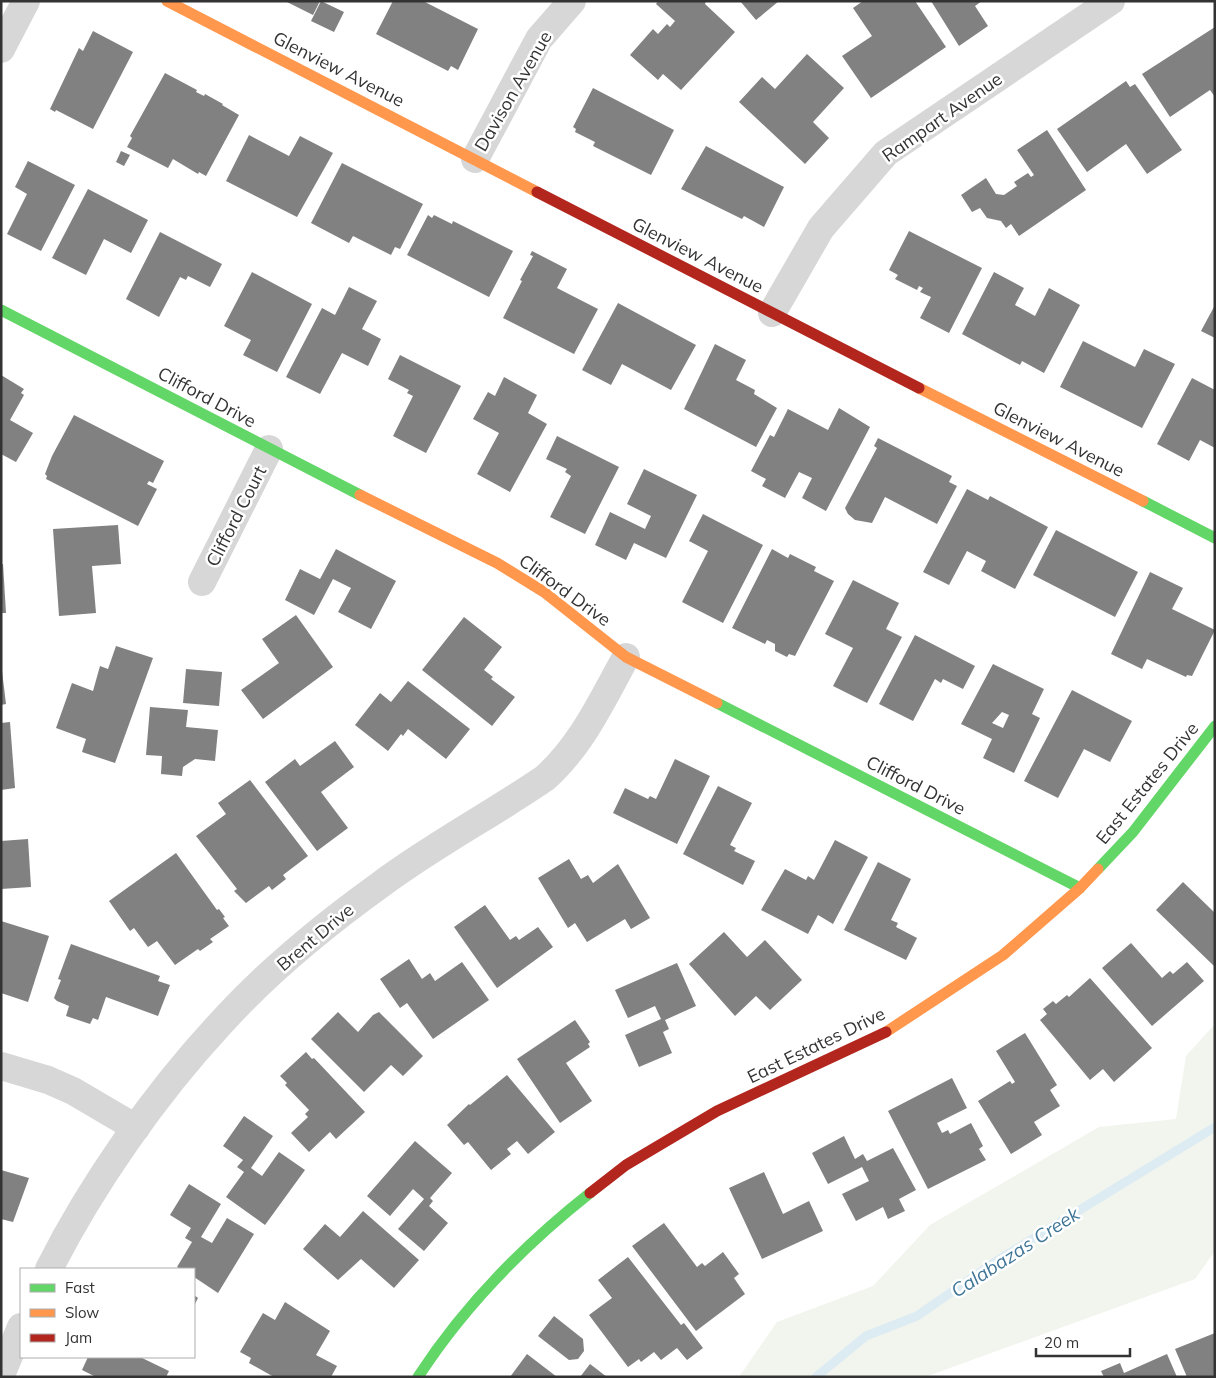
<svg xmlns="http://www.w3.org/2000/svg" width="1216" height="1378" font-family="Mulish,sans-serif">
	<rect width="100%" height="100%" fill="#fff"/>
	<path fill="#f1f5ed" d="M1215,1024V1251L1195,1279L925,1377H739L777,1322L873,1286L930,1225L1099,1127L1176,1119L1186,1056Z"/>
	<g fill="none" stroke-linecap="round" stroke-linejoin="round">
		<path stroke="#ddebf3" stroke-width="9" d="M816,1377L866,1336L917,1316L998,1260L1215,1127"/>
	</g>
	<g fill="#818181" fill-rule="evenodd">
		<path d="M285,1H320L313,15Z"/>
		<path d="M321,1L344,12L334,32L311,21Z"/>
		<path d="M393,1H423L478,29L458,70L451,66L448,71L376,34Z"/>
		<path d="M658,1H706L705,4L735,32L681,90L663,74L658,80L630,55L653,29L658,34L667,24L670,27L675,21L656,4Z"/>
		<path d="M740,1H779L756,20Z"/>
		<path d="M863,1H915L946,47L871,98L842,56L872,36L853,8Z"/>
		<path d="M931,1H982L975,6L988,26L959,46Z"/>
		<path d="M1215,27V97L1210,90L1170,117L1142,74Z"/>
		<path d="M93,31L133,52L93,129L56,110L55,112L50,109L79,48L83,51Z"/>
		<path d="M807,54L844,88L813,122L829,138L805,164L739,102L762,77L775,89Z"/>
		<path d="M165,73L197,90L196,92L204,96L205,94L223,104L222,105L239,115L206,176L199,172L198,174L173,159L168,168L127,147L132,138L130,136Z"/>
		<path d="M1126,81L1130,87L1135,84L1182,150L1147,174L1126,144L1087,172L1057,129Z"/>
		<path d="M593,88L674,130L651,175L593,146L595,142L575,132L576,129L573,127Z"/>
		<path d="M1047,130L1086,190L1019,236L1011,224L1006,228L1001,221L987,218L980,208L972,212L961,195L986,178L996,194L1004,195L1017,186L1014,182L1028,173L1031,177L1034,175L1017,150Z"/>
		<path d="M249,135L289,156L300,136L333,153L297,217L226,181Z"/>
		<path d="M706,146L784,187L764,227L744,216L742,219L681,189Z"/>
		<path d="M121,151L130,155L124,166L116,162Z"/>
		<path d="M28,161L75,185L41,251L7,234L27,194L15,187Z"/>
		<path d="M342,163L423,204L400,249L395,247L391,255L353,236L349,243L311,223Z"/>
		<path d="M88,189L148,220L131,253L104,239L86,275L52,258Z"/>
		<path d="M428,215L432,218L434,215L452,224L453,221L513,251L489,297L407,255Z"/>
		<path d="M909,231L982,268L949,333L920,318L931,297L920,292L923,288L919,286L917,290L895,279L898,275L889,270Z"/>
		<path d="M160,232L222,264L210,287L188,276L186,280L180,277L159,317L126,299Z"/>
		<path d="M532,251L567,269L557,288L598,309L574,354L503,318L522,281L520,280L533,256L530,255Z"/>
		<path d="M252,272L312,304L277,372L243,355L251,340L224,326Z"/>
		<path d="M994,272L1024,288L1015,305L1035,316L1049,288L1080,305L1044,373L1022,361L1020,365L962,334Z"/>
		<path d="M349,287L377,301L362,329L381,339L368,366L342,353L320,394L286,377L322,308L335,315Z"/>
		<path d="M618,303L696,345L671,390L622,364L611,385L582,370Z"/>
		<path d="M1215,305V338L1201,331Z"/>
		<path d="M1083,341L1135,367L1144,349L1175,364L1142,428L1060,387Z"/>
		<path d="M715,344L746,360L736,380L755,390L754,394L777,408L756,447L684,409Z"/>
		<path d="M400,355L461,386L426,453L393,436L413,396L407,393L409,390L388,379Z"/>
		<path d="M1,375L24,389L21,393L24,395L10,420L33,433L16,462L1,454Z"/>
		<path d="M504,377L537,395L528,413L547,424L510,492L477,474L499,433L473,419L488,392L495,396Z"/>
		<path d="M1192,378L1215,390V448L1200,440L1189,461L1157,444Z"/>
		<path d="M839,408L870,427L826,511L802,498L812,478L799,472L785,498L762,486L766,479L751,471L770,435L774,437L788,409L828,430Z"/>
		<path d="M74,415L164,461L153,483L149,481L147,484L157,489L138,526L46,479L47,476L45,474L52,456Z"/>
		<path d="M557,436L619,467L585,534L550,517L571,476L565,472L567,469L546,459Z"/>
		<path d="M878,438L952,476L949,482L957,486L937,524L885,497L872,523L855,520L848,514L845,508L877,448L874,446Z"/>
		<path d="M644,469L697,495L666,558L634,543L626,560L595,545L610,512L645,529L651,516L627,504Z"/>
		<path d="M967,489L988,500L990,496L1048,527L1015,589L981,571L986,561L967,551L949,585L923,572Z"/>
		<path d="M703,514L763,545L723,623L682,602L708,551L689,541Z"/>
		<path d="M118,525L121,564L92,566L96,613L59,616L53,529Z"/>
		<path d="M1056,530L1138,572L1115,617L1033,575Z"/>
		<path d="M336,549L396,581L371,629L338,612L351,588L333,579L314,615L285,600L300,569L320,579Z"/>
		<path d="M772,549L788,558L790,554L816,567L814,571L834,581L795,656L789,654L787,657L775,651V644L767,640L765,644L732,628Z"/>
		<path d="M1,564H3L6,613H1Z"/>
		<path d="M1150,572L1183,588L1172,609L1215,630L1192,676L1187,675L1186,677L1147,659L1142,669L1111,654Z"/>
		<path d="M853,580L899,603L886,629L902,637L867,703L833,686L853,648L825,634Z"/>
		<path d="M296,615L333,667L263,719L241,690L279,663L262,639Z"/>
		<path d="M464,617L502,647L484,670L493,677L491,679L515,697L492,726L422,670Z"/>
		<path d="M915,635L975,666L963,689L943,679L941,683L935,679L913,721L879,704Z"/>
		<path d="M116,646L153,658L115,763L82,752L86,739L56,728L72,683L93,691L100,666L108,669Z"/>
		<path d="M1,663L6,704L1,705Z"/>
		<path d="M993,664L1044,689L1032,714L1040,718L1014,773L983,758L992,739L961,724ZM1002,712L1009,715L1003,728L992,723Z"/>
		<path d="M186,669L222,672L219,706L183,703Z"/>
		<path d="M408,681L470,729L446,759L408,729L403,736L401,734L388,751L355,725L380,693L391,702Z"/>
		<path d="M1072,690L1132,721L1110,762L1084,749L1058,798L1024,781Z"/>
		<path d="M150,707L188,710L186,727L218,730L215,761L195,759L183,767L182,776L161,774L162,756L146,755Z"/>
		<path d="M10,722L15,788L1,790V723Z"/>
		<path d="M335,741L354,767L321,792L348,828L317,851L265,782L295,759L300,766Z"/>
		<path d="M675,759L710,776L677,844L613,813L625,788L648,799L650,796L656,799Z"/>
		<path d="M250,780L308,856L283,875L286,879L272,890L269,886L246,903L234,891L237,889L196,836L226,814L218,803Z"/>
		<path d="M718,786L752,803L730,845L736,848L734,851L755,861L743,885L683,854Z"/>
		<path d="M28,839L31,887L1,889V841Z"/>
		<path d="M835,840L868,857L833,924L818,915L808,934L761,910L785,869L806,880L808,876L814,880Z"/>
		<path d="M176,853L217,910L219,909L225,917L223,918L229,926L210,939L213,942L200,951L198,949L175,965L157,941L148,947L134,928L130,931L109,901Z"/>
		<path d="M569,859L581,879L588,875L593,883L618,864L650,918L631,929L625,919L587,942L575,923L568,928L538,878Z"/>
		<path d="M878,862L911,879L891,920L898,923L896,927L917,938L906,960L844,930Z"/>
		<path d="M1183,882L1215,913L1214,966L1156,910Z"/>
		<path d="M485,905L510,940L516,936L519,940L538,927L553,947L497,988L454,927Z"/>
		<path d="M1,921L49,936L28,1002L1,993Z"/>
		<path d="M724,932L747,957L765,940L802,980L770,1010L756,996L735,1016L689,964Z"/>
		<path d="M1131,943L1162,978L1170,971L1173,974L1187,962L1204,981L1152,1026L1102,968Z"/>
		<path d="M71,944L160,976L158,981L170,985L158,1016L106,997L98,1020L93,1018L90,1024L66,1016L69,1006L57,1001L54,998L61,980L58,979Z"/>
		<path d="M409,959L422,979L430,973L435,981L462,962L489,1000L433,1039L407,1003L400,1008L380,979Z"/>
		<path d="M677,963L696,1006L665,1020L669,1029L663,1032L672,1053L639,1067L625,1035L661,1019L655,1006L628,1018L615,990Z"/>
		<path d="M1090,978L1152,1048L1114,1082L1103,1069L1090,1080L1040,1020L1047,1014L1043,1009L1053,1001L1056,1004L1067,995L1069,997Z"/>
		<path d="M338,1012L358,1032L373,1015L379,1012L423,1056L403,1076L391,1065L364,1092L311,1039Z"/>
		<path d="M575,1020L590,1042L588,1044L590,1047L566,1063L592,1101L560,1123L517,1059Z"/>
		<path d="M1025,1033L1057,1085L1050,1090L1060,1106L1034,1122L1042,1135L1011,1154L978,1101L1010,1081L1012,1084L1015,1082L996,1051Z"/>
		<path d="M306,1052L312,1059L314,1058L365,1112L336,1139L330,1132L309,1152L291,1133L308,1117L305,1114L309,1110L285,1085L287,1083L280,1076Z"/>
		<path d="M507,1075L555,1132L528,1154L517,1141L507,1149L511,1154L491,1170L468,1142L464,1145L447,1125L469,1104L470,1105Z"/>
		<path d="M952,1078L967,1108L937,1123L942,1133L948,1130L950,1134L971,1123L983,1146L979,1149L986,1160L928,1189L888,1111Z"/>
		<path d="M244,1116L273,1136L251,1168L262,1176L279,1152L305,1170L265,1225L226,1197L244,1172L237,1167L243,1160L223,1146Z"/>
		<path d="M844,1136L855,1159L863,1154L867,1161L893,1148L916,1190L899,1199L905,1211L888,1219L883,1207L856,1221L842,1194L869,1181L862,1167L828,1184L812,1153Z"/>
		<path d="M415,1141L452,1173L430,1198L433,1201L429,1206L448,1223L424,1251L398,1229L424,1199L413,1189L390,1216L367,1196Z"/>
		<path d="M1,1170L29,1178L13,1222L1,1219Z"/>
		<path d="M764,1172L783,1214L809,1201L823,1231L762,1259L729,1188Z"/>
		<path d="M189,1184L221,1204L201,1237L212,1243L227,1218L254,1234L218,1293L194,1277V1269H181L177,1267L192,1242L185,1238L191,1228L170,1215Z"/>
		<path d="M363,1211L419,1260L394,1288L361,1259L338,1280L303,1249L325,1224L340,1237Z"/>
		<path d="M664,1223L697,1267L702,1263L705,1266L723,1252L739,1274L734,1278L745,1294L696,1331L632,1246Z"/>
		<path d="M628,1257L681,1325L684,1323L703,1348L687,1360L677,1348L661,1360L654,1352L641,1362L639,1359L628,1367L589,1315L612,1298L598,1280Z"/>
		<path d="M194,1295L198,1298L194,1306Z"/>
		<path d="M285,1302L330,1331L316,1355L337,1366L331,1377H274L249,1363L251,1358L240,1352L263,1313L275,1320Z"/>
		<path d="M554,1316L583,1339L584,1351L578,1359L569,1360L538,1336Z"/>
		<path d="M1215,1333V1376L1187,1377L1175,1349Z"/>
		<path d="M527,1354L557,1377H510Z"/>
		<path d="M1167,1354L1177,1377H1104L1101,1371L1120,1363L1124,1373Z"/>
		<path d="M88,1357H140L169,1371L166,1377H96L82,1370Z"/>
		<path d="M590,1364L607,1377H580Z"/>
	</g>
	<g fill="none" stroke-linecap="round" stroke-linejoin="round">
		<g stroke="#d7d7d7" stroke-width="28">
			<path d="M1,49L26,1"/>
			<path d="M475,159L539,39L572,1"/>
			<path d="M772,313L821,228L886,153L1111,1"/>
			<path d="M202,582L269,449"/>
			<path d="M1,1066L48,1080L73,1091L136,1128"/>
			<path d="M49,1269C92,1184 155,1094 220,1024C267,972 323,926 380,885C432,846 491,815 545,778C582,745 602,700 626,657"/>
			<path d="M1,1375L21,1327"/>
		</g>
		<g stroke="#63d668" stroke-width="11">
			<path d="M1,310L360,495"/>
			<path d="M1143,501L1215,538"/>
			<path d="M717,703L1080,888"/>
			<path d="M1098,869L1133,832L1215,726"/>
			<path d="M418,1377C464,1306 523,1246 590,1193"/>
		</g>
		<g stroke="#ff974d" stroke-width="11">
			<path d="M167,1L537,192"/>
			<path d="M919,388L1143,501"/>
			<path d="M360,495L497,563L544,592L626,657L717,703"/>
			<path d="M886,1032L1003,955L1080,888L1098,869"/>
		</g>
		<g stroke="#b3261e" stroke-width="11">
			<path d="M537,192L919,388"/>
			<path d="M590,1193L626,1165L717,1111L886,1032"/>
		</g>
	</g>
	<g text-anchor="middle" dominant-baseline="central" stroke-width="5" stroke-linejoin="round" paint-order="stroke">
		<g font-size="18" fill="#333" stroke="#fff">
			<text transform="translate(339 69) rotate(27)">Glenview Avenue</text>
			<text transform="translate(513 91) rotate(-60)">Davison Avenue</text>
			<text transform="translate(942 117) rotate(-35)">Rampart Avenue</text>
			<text transform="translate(698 255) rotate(27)">Glenview Avenue</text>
			<text transform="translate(207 397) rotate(28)">Clifford Drive</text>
			<text transform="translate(1059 439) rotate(27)">Glenview Avenue</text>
			<text transform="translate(236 516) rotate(-63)">Clifford Court</text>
			<text transform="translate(565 590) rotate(36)">Clifford Drive</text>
			<text transform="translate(1147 783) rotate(-51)">East Estates Drive</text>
			<text transform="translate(916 785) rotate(27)">Clifford Drive</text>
			<text transform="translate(315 937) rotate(-40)">Brent Drive</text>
			<text transform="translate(816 1045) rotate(-26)">East Estates Drive</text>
		</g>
		<g font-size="19" font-style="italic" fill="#3f7597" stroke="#fff">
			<text transform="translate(1015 1252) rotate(-33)">Calabazas Creek</text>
		</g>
	</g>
	<rect width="1216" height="1378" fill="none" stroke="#333333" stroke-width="5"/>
	<rect x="20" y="1268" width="175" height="90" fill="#ffffff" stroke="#adadad"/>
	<rect x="30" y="1284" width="25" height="8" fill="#63d668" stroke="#adadad"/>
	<text x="65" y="1293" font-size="15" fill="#333333">Fast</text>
	<rect x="30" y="1309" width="25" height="8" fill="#ff974d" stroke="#adadad"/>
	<text x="65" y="1318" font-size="15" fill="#333333">Slow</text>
	<rect x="30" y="1334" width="25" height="8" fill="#b3261e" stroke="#adadad"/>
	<text x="65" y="1343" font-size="15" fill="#333333">Jam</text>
	<path d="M1036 1348v8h94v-8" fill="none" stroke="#333333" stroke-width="2.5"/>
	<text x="1044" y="1348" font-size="15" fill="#333333" stroke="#ffffff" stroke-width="4" paint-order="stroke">20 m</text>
</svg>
